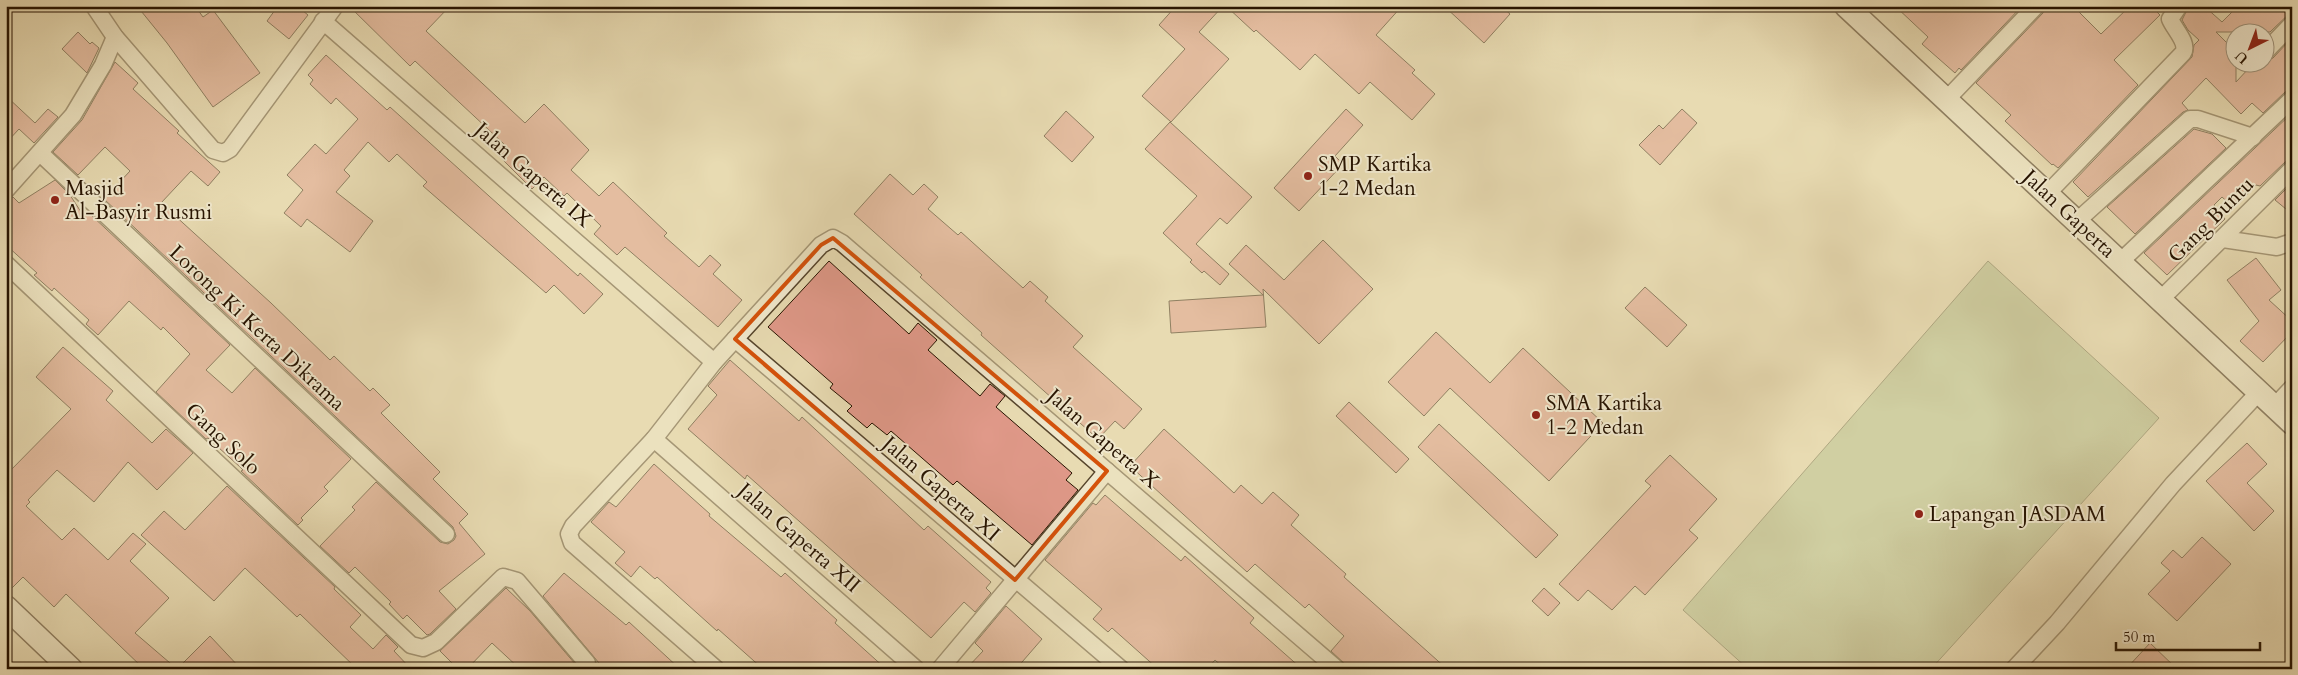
<svg xmlns="http://www.w3.org/2000/svg" width="2298" height="675" font-family="Cardo,serif">
	<rect width="100%" height="100%" fill="#e8dbb2"/>
	<filter id="stains"><feTurbulence type="fractalNoise" baseFrequency=".004" numOctaves="4"/><feColorMatrix values="0 0 0 0 .2 0 0 0 0 .09 0 0 0 0 .02 0 0 0 .5 -.17"/></filter>
	<radialGradient id="worn" r=".72"><stop offset=".6" stop-color="#630" stop-opacity="0"/><stop offset="1" stop-color="#630" stop-opacity=".3"/></radialGradient>
	<path fill="#b3c18e" stroke="#6c6a47" d="M1988,261L2159,418L1931,669H1748L1683,610Z"/>
	<g fill="#e09989" stroke="#261300">
		<path d="M137,6H195L203,17L213,10L260,73L213,107L167,43Z"/>
		<path d="M278,6H297L308,15L289,39L267,21Z"/>
		<path d="M349,6H450L426,31L525,123L544,104L589,150L571,170L599,196L613,182L667,233L664,236L699,267L710,255L721,265L713,274L742,300L718,327L625,247L617,255L594,234L601,226L567,193L564,196L544,177L532,189L496,153L504,144L415,61L410,66Z"/>
		<path d="M1176,6H1223L1199,32L1229,59L1171,122L1142,96L1185,49L1159,25Z"/>
		<path d="M1226,6H1402L1376,35L1415,70L1412,73L1435,94L1412,120L1370,82L1359,94L1315,54L1300,70L1256,30L1254,32Z"/>
		<path d="M1444,6H1501L1510,14L1484,43Z"/>
		<path d="M1895,6H2022L1961,70L1959,68L1955,73L1922,44L1928,37Z"/>
		<path d="M2046,6H2073L2101,34L2130,6H2151L2160,15L2114,60L2138,85L2058,168L2053,164L2052,165L2005,121L2011,115L1976,83L2043,13Z"/>
		<path d="M2189,6H2204L2222,22L2238,6H2292V11L2270,32H2216L2236,52V82L2250,67L2273,58L2289,41L2292,44V89L2285,92L2263,113L2252,103L2241,114L2206,78L2182,103L2188,110L2183,112L2088,197L2073,182L2192,57L2194,45L2199,40L2188,30L2182,20Z"/>
		<path d="M78,32L90,44L92,42L99,48L87,73L62,49Z"/>
		<path d="M326,55L387,110L390,107L578,276L580,273L603,294L584,314L554,285L546,293L423,186L427,182L397,154L389,162L368,142L344,170L350,176L336,192L373,221L350,252L307,219L301,227L284,213L303,190L287,175L315,144L326,154L358,119L336,98L331,104L310,84L313,80L308,75Z"/>
		<path d="M115,62L138,83L133,89L179,131L177,133L220,172L208,186L191,171L161,203L271,303L330,360L334,356L370,391L373,388L390,405L381,413L440,472L433,479L468,514L459,523L485,554L439,591L456,609L430,634L427,635L407,615L403,619L389,604L391,602L355,567L349,573L320,546L355,510L352,507L376,482L440,542L448,544L454,540L456,536L453,527L104,199L130,171L105,147L78,175L53,152L82,120Z"/>
		<path d="M6,96L35,123L48,109L58,117L34,143L19,129L6,143Z"/>
		<path d="M1346,109L1363,125L1335,156L1343,164L1299,211L1274,188Z"/>
		<path d="M1682,109L1697,123L1660,165L1639,145L1659,125L1663,129Z"/>
		<path d="M1066,111L1094,137L1072,162L1044,136Z"/>
		<path d="M2292,113V159L2285,162L2260,186L2256,185L2234,208L2222,197L2214,205L2225,219L2167,275L2144,253Z"/>
		<path d="M1170,122L1252,197L1227,224L1220,218L1196,244L1229,274L1220,285L1204,271L1202,273L1190,262L1192,260L1163,233L1197,196L1145,149Z"/>
		<path d="M2194,129L2212,134L2226,148L2135,234L2107,207Z"/>
		<path d="M890,174L913,195L924,184L938,197L928,209L958,235L961,232L1023,288L1030,281L1048,297L1045,301L1083,336L1073,347L1142,409L1124,429L1115,421L1098,439L981,335L982,333L920,277L922,275L854,214Z"/>
		<path d="M55,180L70,195L83,215L86,212L89,215L90,214L230,345L206,370L232,393L255,368L351,459L324,487L328,491L301,518L303,520L298,525L241,471L243,470L240,467L208,438L206,439L156,392L190,354L163,327L161,330L129,301L98,335L86,324L89,320L54,288L52,291L34,275L37,273L6,245V200L13,197L19,203Z"/>
		<path d="M2292,183V214L2275,200Z"/>
		<path d="M1323,240L1373,289L1319,344L1263,289L1266,327L1171,333L1169,301L1263,295L1229,264L1246,245L1284,280Z"/>
		<path d="M2256,258L2281,290L2269,300L2292,321V332L2263,362L2240,341L2259,321L2227,280Z"/>
		<path d="M829,261L909,334L918,323L937,340L928,350L980,396L990,384L1005,396L996,407L1072,473L1066,480L1078,490L1032,545L957,481L953,485L891,431L887,435L872,423L867,428L847,411L852,406L830,388L833,384L768,327Z"/>
		<path d="M1645,287L1687,325L1667,347L1625,308Z"/>
		<path d="M1436,332L1490,383L1523,348L1603,423L1549,481L1450,388L1424,416L1388,382Z"/>
		<path d="M63,347L113,391L106,400L152,443L166,429L193,453L157,490L128,462L94,502L57,470L28,500L30,502L26,506L62,540L74,528L108,560L133,533L146,544L130,561L169,598L135,633L177,669H144L66,594L54,607L23,577L6,594V475L71,409L36,377Z"/>
		<path d="M730,360L799,421L802,417L924,530L928,526L991,582L986,588L991,593L975,612L964,602L931,638L747,475L745,479L688,429L717,395L708,386Z"/>
		<path d="M1349,402L1409,459L1396,473L1336,416Z"/>
		<path d="M1439,424L1558,535L1536,558L1418,447Z"/>
		<path d="M1164,429L1234,493L1241,485L1262,504L1273,492L1299,515L1291,525L1346,574L1344,577L1447,669H1350L1331,651L1344,636L1309,604L1305,608L1255,564L1247,572L1130,466Z"/>
		<path d="M2247,443L2267,464L2247,483L2274,511L2254,531L2206,481Z"/>
		<path d="M1670,455L1717,499L1689,530L1698,538L1645,595L1635,586L1612,610L1588,590L1578,601L1559,584L1651,486L1645,481Z"/>
		<path d="M654,464L710,514L709,516L781,577L785,573L837,620L835,623L886,669H763L718,629L717,631L657,577L655,579L640,566L631,577L615,563L625,552L591,522L609,502L616,507Z"/>
		<path d="M227,486L335,587L334,589L361,615L350,627L373,649L386,635L398,647L394,651L411,669H357L300,614L297,617L245,568L214,601L141,535L164,511L185,530Z"/>
		<path d="M1105,495L1181,561L1185,556L1254,618L1250,623L1302,669H1225L1215,660L1207,669H1158L1112,628L1108,632L1093,619L1102,609L1045,560L1093,503L1096,505Z"/>
		<path d="M2202,537L2231,564L2177,621L2148,594L2170,571L2161,563L2173,550L2182,558Z"/>
		<path d="M564,573L626,625L629,622L680,669H604L543,596Z"/>
		<path d="M506,588L530,611L576,665L572,669H520L492,643L467,669H458L440,651Z"/>
		<path d="M1544,588L1560,603L1548,616L1532,601Z"/>
		<path d="M1006,606L1042,639L1016,669H966L983,651L975,643Z"/>
		<path d="M210,636L241,669H177Z"/>
		<path d="M2150,643L2177,669H2126Z"/>
	</g>
	<g fill="none" stroke-linecap="round" stroke-linejoin="round">
		<g stroke="#56452c" stroke-width="19">
			<g id="street">
				<path d="M94,6L115,37L213,150L223,153L230,149L335,6"/>
				<path d="M323,21L714,362"/>
				<path d="M2266,51L2292,24"/>
				<path d="M1946,100L2036,6"/>
				<path d="M40,153L446,534"/>
				<path d="M6,190L73,115L103,65L115,37"/>
				<path d="M2047,194L2183,53C2189,43 2174,29 2170,19L2179,6"/>
				<path d="M2077,221L2190,119H2198L2253,137"/>
				<path d="M2223,239L2277,247L2292,242"/>
				<path d="M2120,262L2292,99"/>
				<path d="M6,264L411,645L423,648L436,642L503,577L517,581L587,663"/>
				<path d="M2160,300L2292,169"/>
				<path d="M735,339L1121,669"/>
				<path d="M2274,407L2292,388"/>
				<path d="M654,439L916,669"/>
				<path d="M716,669L572,543L569,534L573,526L654,439L714,362L821,245L833,238L842,243L1337,669"/>
				<path d="M940,669L1107,471"/>
				<path d="M2014,669L2057,623L2173,484L2259,392"/>
			</g>
		</g>
		<g stroke="#261300" stroke-width="25">
			<g id="secondary">
				<path d="M1846,6L2292,423"/>
				<path d="M6,607L71,669"/>
			</g>
		</g>
		<use href="#street" stroke="#f0e8cd" stroke-width="16"/>
		<use href="#secondary" stroke="#f0e8cd" stroke-width="22"/>
	</g>
	<path d="M0 0H2298V675H0ZM833,238L1107,471L1015,580L735,339L821,245Z" fill="#e8dbb2" fill-opacity=".55" fill-rule="evenodd"/>
	<path fill="none" stroke="#d5520b" stroke-width="4" stroke-linejoin="round" d="M833,238L1107,471L1015,580L735,339L821,245Z"/>
	<g fill="#8f2418" stroke="#f0e8cd" stroke-width="2">
		<circle cx="1308" cy="176" r="5"/>
		<circle cx="55" cy="200" r="5"/>
		<circle cx="1536" cy="415" r="5"/>
		<circle cx="1919" cy="514" r="5"/>
	</g>
	<g text-anchor="middle" dominant-baseline="central" stroke-width="4" stroke-linejoin="round" paint-order="stroke">
		<g font-size="21" fill="#261300" stroke="#f0e8cd" text-anchor="start">
			<text x="1318" y="164">SMP Kartika<tspan x="1318" dy="24">1-2 Medan</tspan></text>
			<text x="65" y="188">Masjid<tspan x="65" dy="24">Al-Basyir Rusmi</tspan></text>
			<text x="1546" y="403">SMA Kartika<tspan x="1546" dy="24">1-2 Medan</tspan></text>
			<text x="1929" y="514">Lapangan JASDAM</text>
		</g>
		<g font-size="21" fill="#261300" stroke="#f0e8cd">
			<text transform="translate(533 175) rotate(41)">Jalan Gaperta IX</text>
			<text transform="translate(2069 214) rotate(43)">Jalan Gaperta</text>
			<text transform="translate(2211 220) rotate(-45)">Gang Buntu</text>
			<text transform="translate(257 328) rotate(43)">Lorong Ki Kerta Dikrama</text>
			<text transform="translate(223 439) rotate(43)">Gang Solo</text>
			<text transform="translate(1103 439) rotate(41)">Jalan Gaperta X</text>
			<text transform="translate(941 489) rotate(41)">Jalan Gaperta XI</text>
			<text transform="translate(799 538) rotate(41)">Jalan Gaperta XII</text>
		</g>
	</g>
	<rect width="2298" height="675" fill="none" stroke="#e8dbb2" stroke-width="25"/>
	<rect x="8" y="8" width="2283" height="660" fill="none" stroke="#261300" stroke-width="2.5"/>
	<rect x="12" y="12" width="2273" height="650" fill="none" stroke="#261300"/>
	<g transform="translate(2250 48) rotate(222)"><circle r="24" fill="#f0e8cd" stroke="#9f937b"/>
	<path d="M0-4L9 19L0 12L-9 19Z" fill="#8f2418"/>
	<text y="-8" font-size="14" font-weight="bold" text-anchor="middle" fill="#261300">U</text>
	</g>
	<path d="M2116 642v8h144v-8" fill="none" stroke="#261300" stroke-width="2.5"/>
	<text x="2123" y="642" font-size="15" fill="#261300" stroke="#f0e8cd" stroke-width="4" paint-order="stroke">50 m</text>
	<rect width="100%" height="100%" filter="url(#stains)"/>
	<rect width="100%" height="100%" fill="url(#worn)"/>
</svg>
